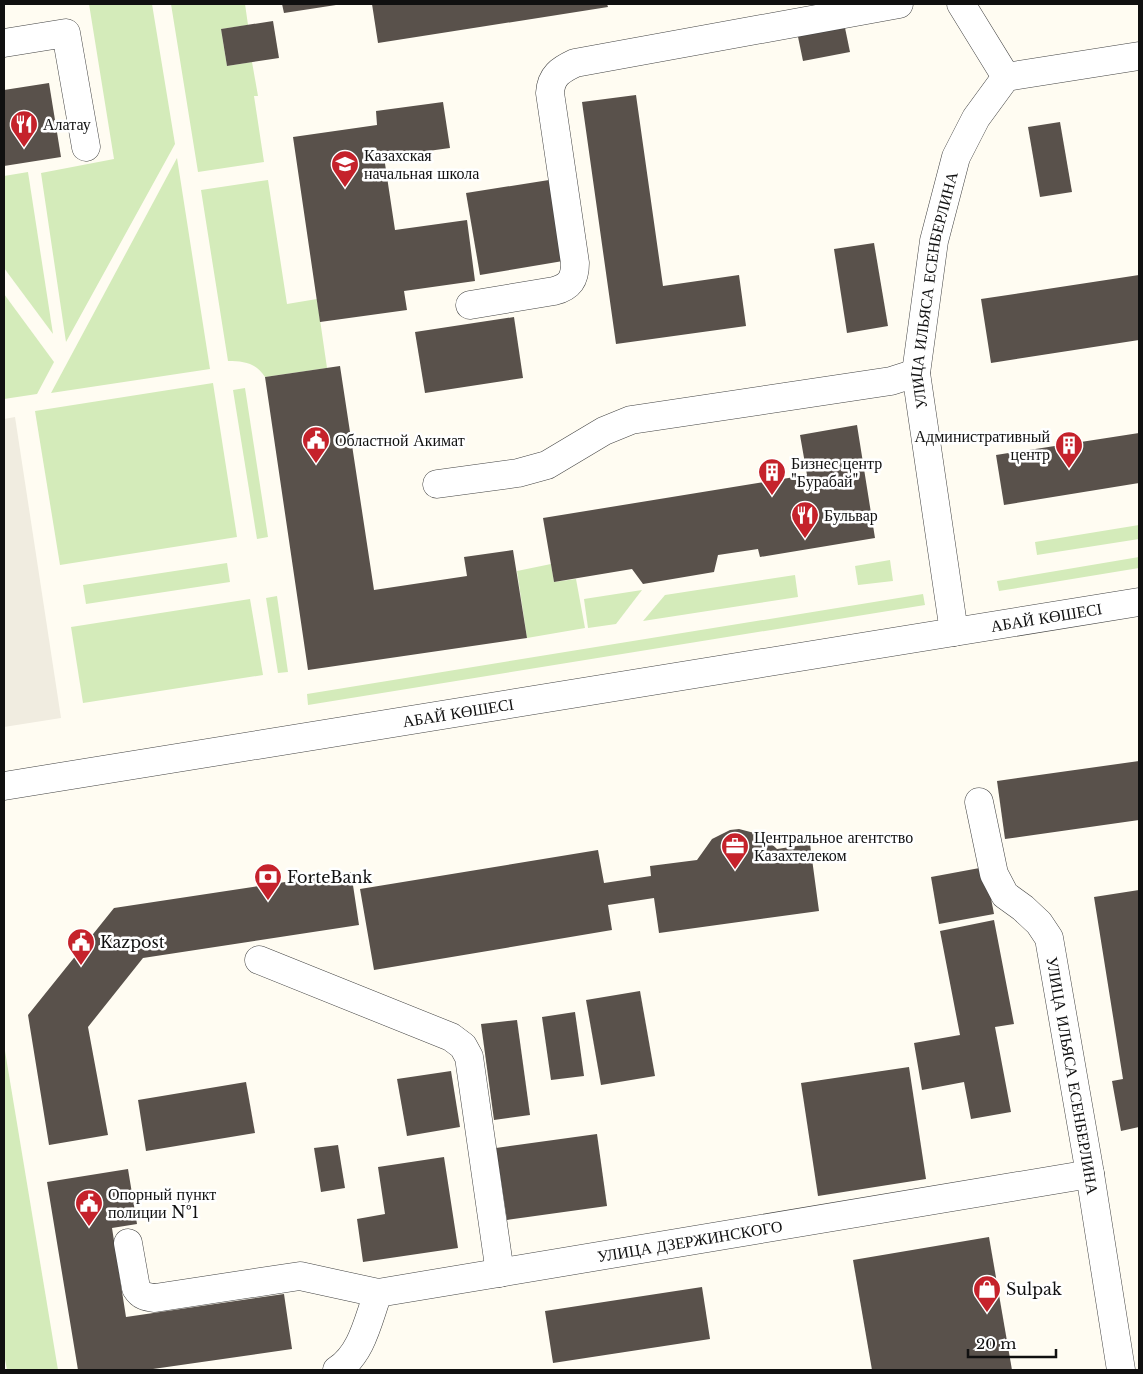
<svg xmlns="http://www.w3.org/2000/svg" width="1143" height="1374" font-family="'Libre Baskerville',serif">
	<rect width="100%" height="100%" fill="#fffcf2"/>
	<g fill="#d4ebba">
		<path d="M89,4H152L175,144L66,342L41,173L114,159Z"/>
		<path d="M171,4H245L248,25L221,29L227,66L252,62L258,96H254L264,162L198,172Z"/>
		<path d="M177,158L210,369L51,393Z"/>
		<path d="M28,172L53,334L4,268V176Z"/>
		<path d="M268,180L287,304L317,299L327,368L265,377C256,363 244,361 228,361L201,190Z"/>
		<path d="M4,294L54,362L37,394L4,399Z"/>
		<path d="M213,383L237,537L60,565L35,411Z"/>
		<path d="M245,388L268,537L257,539L233,390Z"/>
		<path d="M1139,525V539L1037,555L1035,542Z"/>
		<path d="M1139,557V568L999,591L997,581Z"/>
		<path d="M890,560L893,581L858,585L855,566Z"/>
		<path d="M227,563L230,582L86,604L83,585Z"/>
		<path d="M551,564L554,582L576,579L585,628L527,638L517,571Z"/>
		<path d="M795,575L798,597L643,621L665,595Z"/>
		<path d="M642,590L616,624L588,628L584,599Z"/>
		<path d="M923,594L925,605L308,705L307,694Z"/>
		<path d="M277,596L288,672L278,673L266,598Z"/>
		<path d="M250,599L263,675L83,703L71,627Z"/>
		<path d="M4,1045L58,1370H7L4,1354Z"/>
	</g>
	<path fill="#f0ece0" d="M15,417L61,718L4,727V419Z"/>
	<g fill="#59514b">
		<path d="M282,4H336V5L284,13Z"/>
		<path d="M372,4H607L608,7L378,43Z"/>
		<path d="M273,21L279,58L227,66L221,29Z"/>
		<path d="M844,23L850,52L803,61L797,32Z"/>
		<path d="M49,83L61,157L4,166V90Z"/>
		<path d="M636,95L663,286L739,275L746,326L616,344L582,102Z"/>
		<path d="M443,102L450,148L384,157L395,230L467,220L475,281L404,291L407,310L320,322L293,137L377,125L376,111Z"/>
		<path d="M1060,122L1072,192L1040,197L1028,127Z"/>
		<path d="M549,180L563,261L480,275L466,193Z"/>
		<path d="M874,243L888,326L847,333L834,249Z"/>
		<path d="M1139,275V340L991,363L981,299Z"/>
		<path d="M514,317L523,378L425,393L415,332Z"/>
		<path d="M340,366L374,590L467,576L464,557L513,550L527,638L308,670L265,377Z"/>
		<path d="M857,425L875,538L760,557L758,549L718,555L714,572L643,584L632,569L554,582L543,518L807,475L800,435Z"/>
		<path d="M1139,433V483L1004,505L996,455Z"/>
		<path d="M1139,761V820L1005,839L997,781Z"/>
		<path d="M739,829L762,835L777,849L810,844L819,911L659,933L654,898L608,905L612,930L374,970L360,889L598,850L604,883L651,876L650,866L697,860L712,839L730,830Z"/>
		<path d="M985,867L994,914L939,924L931,877Z"/>
		<path d="M351,872L359,925L143,958L88,1027L108,1135L49,1145L28,1015L114,908Z"/>
		<path d="M1139,890V1127L1121,1131L1112,1081L1123,1079L1094,897Z"/>
		<path d="M994,920L1014,1024L995,1027L1011,1112L971,1119L964,1082L922,1090L914,1043L960,1035L940,931Z"/>
		<path d="M640,991L655,1076L601,1085L586,1000Z"/>
		<path d="M575,1012L584,1076L551,1080L542,1017Z"/>
		<path d="M517,1020L530,1115L494,1120L481,1024Z"/>
		<path d="M909,1067L926,1179L818,1196L801,1083Z"/>
		<path d="M451,1071L460,1127L407,1136L397,1079Z"/>
		<path d="M246,1082L255,1133L146,1151L138,1100Z"/>
		<path d="M597,1134L607,1206L507,1220L496,1148Z"/>
		<path d="M338,1145L345,1188L321,1192L314,1148Z"/>
		<path d="M444,1157L458,1248L363,1262L357,1219L385,1214L378,1167Z"/>
		<path d="M128,1169L137,1224L112,1228L126,1317L284,1294L292,1349L146,1370H78L47,1182Z"/>
		<path d="M989,1237L1012,1370H872L853,1260Z"/>
		<path d="M702,1287L710,1339L553,1363L545,1311Z"/>
	</g>
	<g fill="none" stroke-linecap="round" stroke-linejoin="round">
		<g stroke="#434343" stroke-width="29">
			<g id="minor">
				<path d="M961,4L1006,77"/>
				<path d="M4,43L66,33L86,147"/>
				<path d="M1006,77L1139,56"/>
				<path d="M470,305L554,291C570,287 575,279 575,263L550,93C551,76 560,70 575,63L899,4"/>
				<path d="M437,484L518,473L547,465L604,431L631,420L891,381L916,373"/>
				<path id="s1" d="M954,632L916,373L934,241L956,157L976,118L1006,77"/>
				<path id="s2" d="M4,786L1139,602"/>
				<path id="s3" d="M979,802L994,874L1005,895L1023,908L1039,923L1049,938L1090,1174L1121,1370"/>
				<path d="M259,960L451,1037L463,1046L469,1057L500,1273"/>
				<path d="M128,1243L136,1288C141,1296 146,1297 155,1298L300,1276L378,1293"/>
				<path id="s4" d="M337,1370C362,1354 368,1320 378,1293L1090,1174"/>
			</g>
		</g>
		<use href="#minor" stroke="#fff" stroke-width="28"/>
	</g>
	<defs>
		<g id="restaurant-pin" transform="scale(1.4375)"><path d="M0 17L-7.5 6A9.5 9.5 0 1 1 7.5 6Z" fill="#c5222b" stroke="#fff"/><path d="M-5-6h1v4h1v-4h1v4h1v-4h1v5L-1.5 .5V6h-2V.5L-5-1ZM5-6V6H3V1.5H1.5Q1.5-4 5-6Z" fill="#fff"/></g>
		<g id="school-pin" transform="scale(1.4375)"><path d="M0 17L-7.5 6A9.5 9.5 0 1 1 7.5 6Z" fill="#c5222b" stroke="#fff"/><path d="M0-5L7-2L0 1L-7-2ZM-4 1L0 2.5L4 1V4Q0 6-4 4Z" fill="#fff"/></g>
		<g id="civic-pin" transform="scale(1.4375)"><path d="M0 17L-7.5 6A9.5 9.5 0 1 1 7.5 6Z" fill="#c5222b" stroke="#fff"/><path d="M-.6-6.5H3V-4.5H.6V-3L4-1V1h2V6H-6V1h2V-1L-.6-3ZM-1.2 2.5V6h2.4V2.5Z" fill="#fff"/></g>
		<g id="building-pin" transform="scale(1.4375)"><path d="M0 17L-7.5 6A9.5 9.5 0 1 1 7.5 6Z" fill="#c5222b" stroke="#fff"/><path d="M-4-6H4V6H1V3H-1V6H-4ZM-2.5-4.3h1.7v1.8h-1.7ZM.8-4.3h1.7v1.8H.8ZM-2.5-1h1.7V.8h-1.7ZM.8-1h1.7V.8H.8Z" fill="#fff"/></g>
		<g id="office-pin" transform="scale(1.4375)"><path d="M0 17L-7.5 6A9.5 9.5 0 1 1 7.5 6Z" fill="#c5222b" stroke="#fff"/><path d="M-6-3h4V-5.5h4V-3h4V5H-6ZM-1-4.5V-3h2v-1.5ZM-6 0V1H6V0Z" fill="#fff"/></g>
		<g id="bank-pin" transform="scale(1.4375)"><path d="M0 17L-7.5 6A9.5 9.5 0 1 1 7.5 6Z" fill="#c5222b" stroke="#fff"/><path d="M-6-4H6V4H-6ZM0-2.3a2.3 2.3 0 1 0 0 4.6a2.3 2.3 0 1 0 0-4.6Z" fill="#fff"/></g>
		<g id="shop-pin" transform="scale(1.4375)"><path d="M0 17L-7.5 6A9.5 9.5 0 1 1 7.5 6Z" fill="#c5222b" stroke="#fff"/><path d="M-5-2.5h2.3a2.7 3.5 0 0 1 5.4 0H5L5.5 6h-11ZM-1.5-2.5h3a1.5 2.3 0 0 0-3 0Z" fill="#fff"/></g>
	</defs>
	<g fill-rule="evenodd">
		<use href="#restaurant-pin" x="24" y="124"/>
		<use href="#school-pin" x="345" y="164"/>
		<use href="#civic-pin" x="316" y="440"/>
		<use href="#building-pin" x="1069" y="445"/>
		<use href="#building-pin" x="772" y="472"/>
		<use href="#restaurant-pin" x="805" y="515"/>
		<use href="#office-pin" x="735" y="846"/>
		<use href="#bank-pin" x="268" y="877"/>
		<use href="#civic-pin" x="81" y="942"/>
		<use href="#civic-pin" x="89" y="1203"/>
		<use href="#shop-pin" x="987" y="1289"/>
	</g>
	<g text-anchor="middle" dominant-baseline="central" stroke-width="5" stroke-linejoin="round" paint-order="stroke">
		<g font-size="16" fill="#101010" stroke="#fff" text-anchor="start">
			<text x="43" y="124">Алатау</text>
			<text x="364" y="155">Казахская<tspan x="364" dy="18">начальная школа</tspan></text>
			<text x="1050" y="436" text-anchor="end">Административный<tspan x="1050" dy="18">центр</tspan></text>
			<text x="335" y="440">Областной Акимат</text>
			<text x="791" y="463">Бизнес центр<tspan x="791" dy="18">"Бурабай"</tspan></text>
			<text x="824" y="515">Бульвар</text>
			<text x="754" y="837">Центральное агентство<tspan x="754" dy="18">Казахтелеком</tspan></text>
			<text x="287" y="877">ForteBank</text>
			<text x="100" y="942">Kazpost</text>
			<text x="108" y="1194">Опорный пункт<tspan x="108" dy="18">полиции №1</tspan></text>
			<text x="1006" y="1289">Sulpak</text>
		</g>
		<g font-size="16" fill="#101010" stroke="#fff">
			<text stroke="none"><textPath href="#s1" startOffset="346">УЛИЦА ИЛЬЯСА ЕСЕНБЕРЛИНА</textPath></text>
			<text stroke="none"><textPath href="#s2" startOffset="1056">АБАЙ КӨШЕСІ</textPath></text>
			<text stroke="none"><textPath href="#s2" startOffset="460">АБАЙ КӨШЕСІ</textPath></text>
			<text stroke="none"><textPath href="#s3" startOffset="299">УЛИЦА ИЛЬЯСА ЕСЕНБЕРЛИНА</textPath></text>
			<text stroke="none"><textPath href="#s4" startOffset="405">УЛИЦА ДЗЕРЖИНСКОГО</textPath></text>
		</g>
	</g>
	<rect width="1143" height="1374" fill="none" stroke="#101010" stroke-width="10"/>
	<path d="M968 1349v8h88v-8" fill="none" stroke="#101010" stroke-width="2.5"/>
	<text x="976" y="1349" font-size="15" fill="#101010" stroke="#ffffff" stroke-width="4" paint-order="stroke">20 m</text>
</svg>
